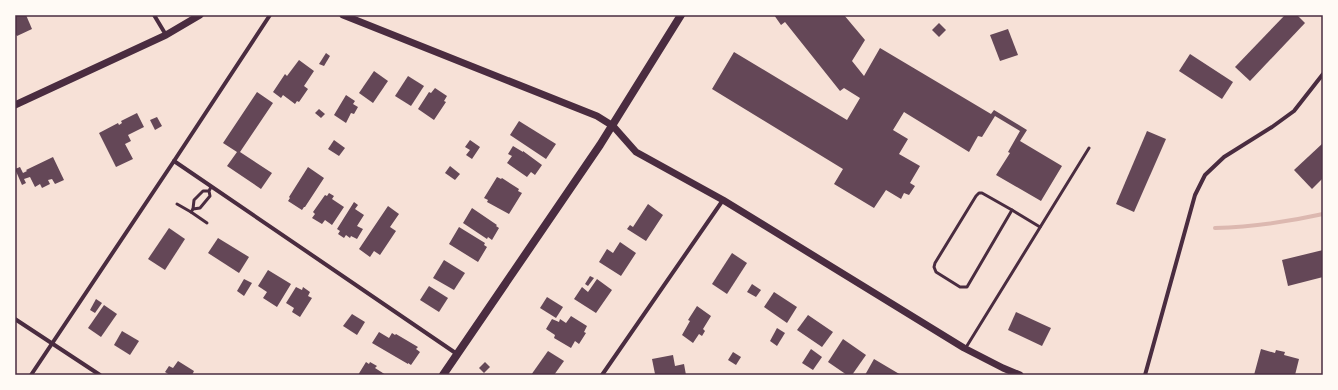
<svg xmlns="http://www.w3.org/2000/svg" width="1338" height="390" font-family="Mulish,sans-serif">
	<rect width="100%" height="100%" fill="#f7e1d7"/>
	<g fill="none" stroke-linecap="round" stroke-linejoin="round">
		<path stroke="#dcb8b0" stroke-width="4" d="M1215,228C1252,227 1287,222 1323,214"/>
	</g>
	<g fill="#644757">
		<path d="M15,15H26L32,29L17,36L15,33Z"/>
		<path d="M774,15H844L865,40L852,61L864,76L880,48L991,114L994,110L1027,130L1020,141L1062,166L1041,201L996,175L1010,153L1008,152L1020,131L995,116L982,137L978,136L969,152L904,112L893,130L908,139L899,154L920,166L910,183L915,186L909,195L904,193L901,199L886,190L874,208L834,184L843,169L712,89L734,52L847,120L860,98L844,88L840,91L785,22L781,25Z"/>
		<path d="M1285,15H1297L1305,23L1250,81L1235,67Z"/>
		<path d="M939,23L946,30L939,37L932,30Z"/>
		<path d="M1008,29L1018,55L1000,61L990,35Z"/>
		<path d="M326,53L330,56L324,66L319,64Z"/>
		<path d="M1190,54L1233,82L1222,99L1179,71Z"/>
		<path d="M299,60L314,71L304,86L308,89L299,102L297,101L295,104L283,95L281,98L273,92L285,74L287,76Z"/>
		<path d="M374,71L388,81L373,103L359,93Z"/>
		<path d="M408,76L424,86L411,106L395,96Z"/>
		<path d="M435,88L447,96L444,101L446,102L434,120L418,109L429,92L431,93Z"/>
		<path d="M257,92L273,103L240,152L272,173L261,189L227,166L237,152L223,143Z"/>
		<path d="M346,95L355,101L353,104L358,107L354,114L351,113L346,123L334,115Z"/>
		<path d="M319,109L325,114L321,118L315,113Z"/>
		<path d="M137,113L144,127L128,135L131,141L125,144L133,159L116,167L99,133L118,123L119,125L122,123L121,121Z"/>
		<path d="M157,117L162,126L155,130L150,120Z"/>
		<path d="M519,121L556,144L546,159L510,135Z"/>
		<path d="M1147,131L1166,139L1134,212L1116,204Z"/>
		<path d="M334,140L345,148L339,156L328,149Z"/>
		<path d="M470,140L480,147L472,159L466,155L470,150L465,147Z"/>
		<path d="M1323,143V178L1312,189L1294,170Z"/>
		<path d="M513,146L523,152V151L542,165L535,175L531,172L527,177L507,163L512,156L508,154Z"/>
		<path d="M53,157L64,180L55,184L52,179L48,180L50,184L42,188L40,184L35,187L30,177L24,179L26,183L22,185L15,169L20,167L23,173L27,171L26,170Z"/>
		<path d="M450,166L460,174L455,180L445,173Z"/>
		<path d="M308,167L324,178L305,207H304L302,210L288,201L290,198L289,197Z"/>
		<path d="M497,177L501,179L502,178L519,189L518,191L522,193L509,214L487,202L488,200L484,198Z"/>
		<path d="M329,193L334,196L332,199L344,207L332,225L325,220L322,224L312,218L315,214L313,212L325,195L327,196Z"/>
		<path d="M354,202L358,205L355,209L364,215L357,226L363,229L357,239L351,236L350,238L346,235L344,238L338,234L340,231L337,229Z"/>
		<path d="M648,204L663,215L646,241L627,229L630,225L633,227Z"/>
		<path d="M388,206L399,214L390,227L396,231L380,255L374,251L370,257L359,249Z"/>
		<path d="M472,208L497,225L496,226L499,228L492,240L488,237L487,239L463,223Z"/>
		<path d="M459,227L485,243L484,245L487,247L478,262L449,244Z"/>
		<path d="M169,228L185,239L165,270L148,259Z"/>
		<path d="M218,238L249,257L239,273L208,253Z"/>
		<path d="M620,242L636,253L621,276L599,262L607,249L613,253Z"/>
		<path d="M1323,250V277L1288,286L1282,260Z"/>
		<path d="M732,253L747,263L727,294L712,284Z"/>
		<path d="M444,260L465,273L454,290L433,278Z"/>
		<path d="M268,270L291,284L277,307L263,298L267,292L258,286Z"/>
		<path d="M590,276L594,278L588,286L585,284Z"/>
		<path d="M244,279L252,283L244,296L237,291Z"/>
		<path d="M597,279L612,290L596,313L574,299L582,287L588,292Z"/>
		<path d="M752,284L761,290L756,297L747,292Z"/>
		<path d="M429,286L448,298L439,312L420,300Z"/>
		<path d="M296,287L302,290L303,287L310,292L308,296L312,298L300,317L292,312L294,308L286,303Z"/>
		<path d="M774,292L797,307L787,323L764,307Z"/>
		<path d="M547,297L563,307L556,318L540,308Z"/>
		<path d="M96,299L102,303L95,313L90,310Z"/>
		<path d="M104,305L117,314L101,337L88,328Z"/>
		<path d="M697,306L711,316L703,329L705,331L702,336L699,334L693,343L682,335L690,321L688,320Z"/>
		<path d="M1016,312L1051,328L1042,346L1008,330Z"/>
		<path d="M352,314L365,322L357,335L343,326Z"/>
		<path d="M808,315L833,332L822,347L797,330Z"/>
		<path d="M571,316L587,326L584,332L586,333L579,344L575,341L571,348L554,338L555,335L546,329L552,319L559,322L560,319L566,323Z"/>
		<path d="M777,328L785,333L777,346L770,341Z"/>
		<path d="M122,331L139,341L130,355L114,345Z"/>
		<path d="M379,332L389,338L392,333L395,335L396,334L418,347L416,349L420,352L411,365L408,363V364L372,343Z"/>
		<path d="M843,339L866,355L852,375H847L828,362Z"/>
		<path d="M811,349L822,357L813,370L802,363Z"/>
		<path d="M1261,349L1275,353L1276,350L1285,352L1284,355L1299,359L1295,375H1254Z"/>
		<path d="M548,351L564,361L554,375H531Z"/>
		<path d="M733,352L741,357L736,365L728,360Z"/>
		<path d="M673,355L675,366L684,364L686,375L655,374L652,359Z"/>
		<path d="M874,359L901,375H865Z"/>
		<path d="M178,361L194,371L192,375H170L165,372L169,366L173,368Z"/>
		<path d="M366,362L369,364L370,362L377,366L375,368L386,375H358Z"/>
		<path d="M485,362L490,367L484,373L479,368Z"/>
	</g>
	<g fill="none" stroke-linecap="round" stroke-linejoin="round">
		<g stroke="#4a2c40" stroke-width="3">
			<path d="M209,191L210,196L200,208L193,209L194,200L203,191H209L211,187"/>
			<path d="M979,193H982L1012,210L967,287H960L936,272L934,267L935,263L976,196Z"/>
			<path d="M177,204L191,212L193,209"/>
			<path d="M1012,210L1040,227"/>
			<path d="M191,212L207,223"/>
			<path d="M965,349L1089,148"/>
		</g>
		<g stroke="#4a2c40" stroke-width="4">
			<path d="M154,15L166,35"/>
			<path d="M174,161L457,354"/>
			<path d="M15,319L100,375"/>
			<path d="M31,375L174,161L270,15"/>
			<path d="M602,375L723,200"/>
			<path d="M1145,375L1195,195L1205,175L1224,157L1272,127L1294,111L1323,74"/>
		</g>
		<g stroke="#4a2c40" stroke-width="7">
			<path d="M343,15L597,116L613,126L636,152L723,200L964,348L1003,368L1020,375"/>
			<path d="M15,105L166,35L200,15"/>
		</g>
		<path stroke="#4a2c40" stroke-width="8" d="M443,375L600,145L681,15"/>
	</g>
	<rect width="1338" height="390" fill="none" stroke="#fffaf5" stroke-width="32"/>
	<rect x="16" y="16" width="1306" height="358" fill="none" stroke="#4a2c40" stroke-width="1.5"/>
</svg>
